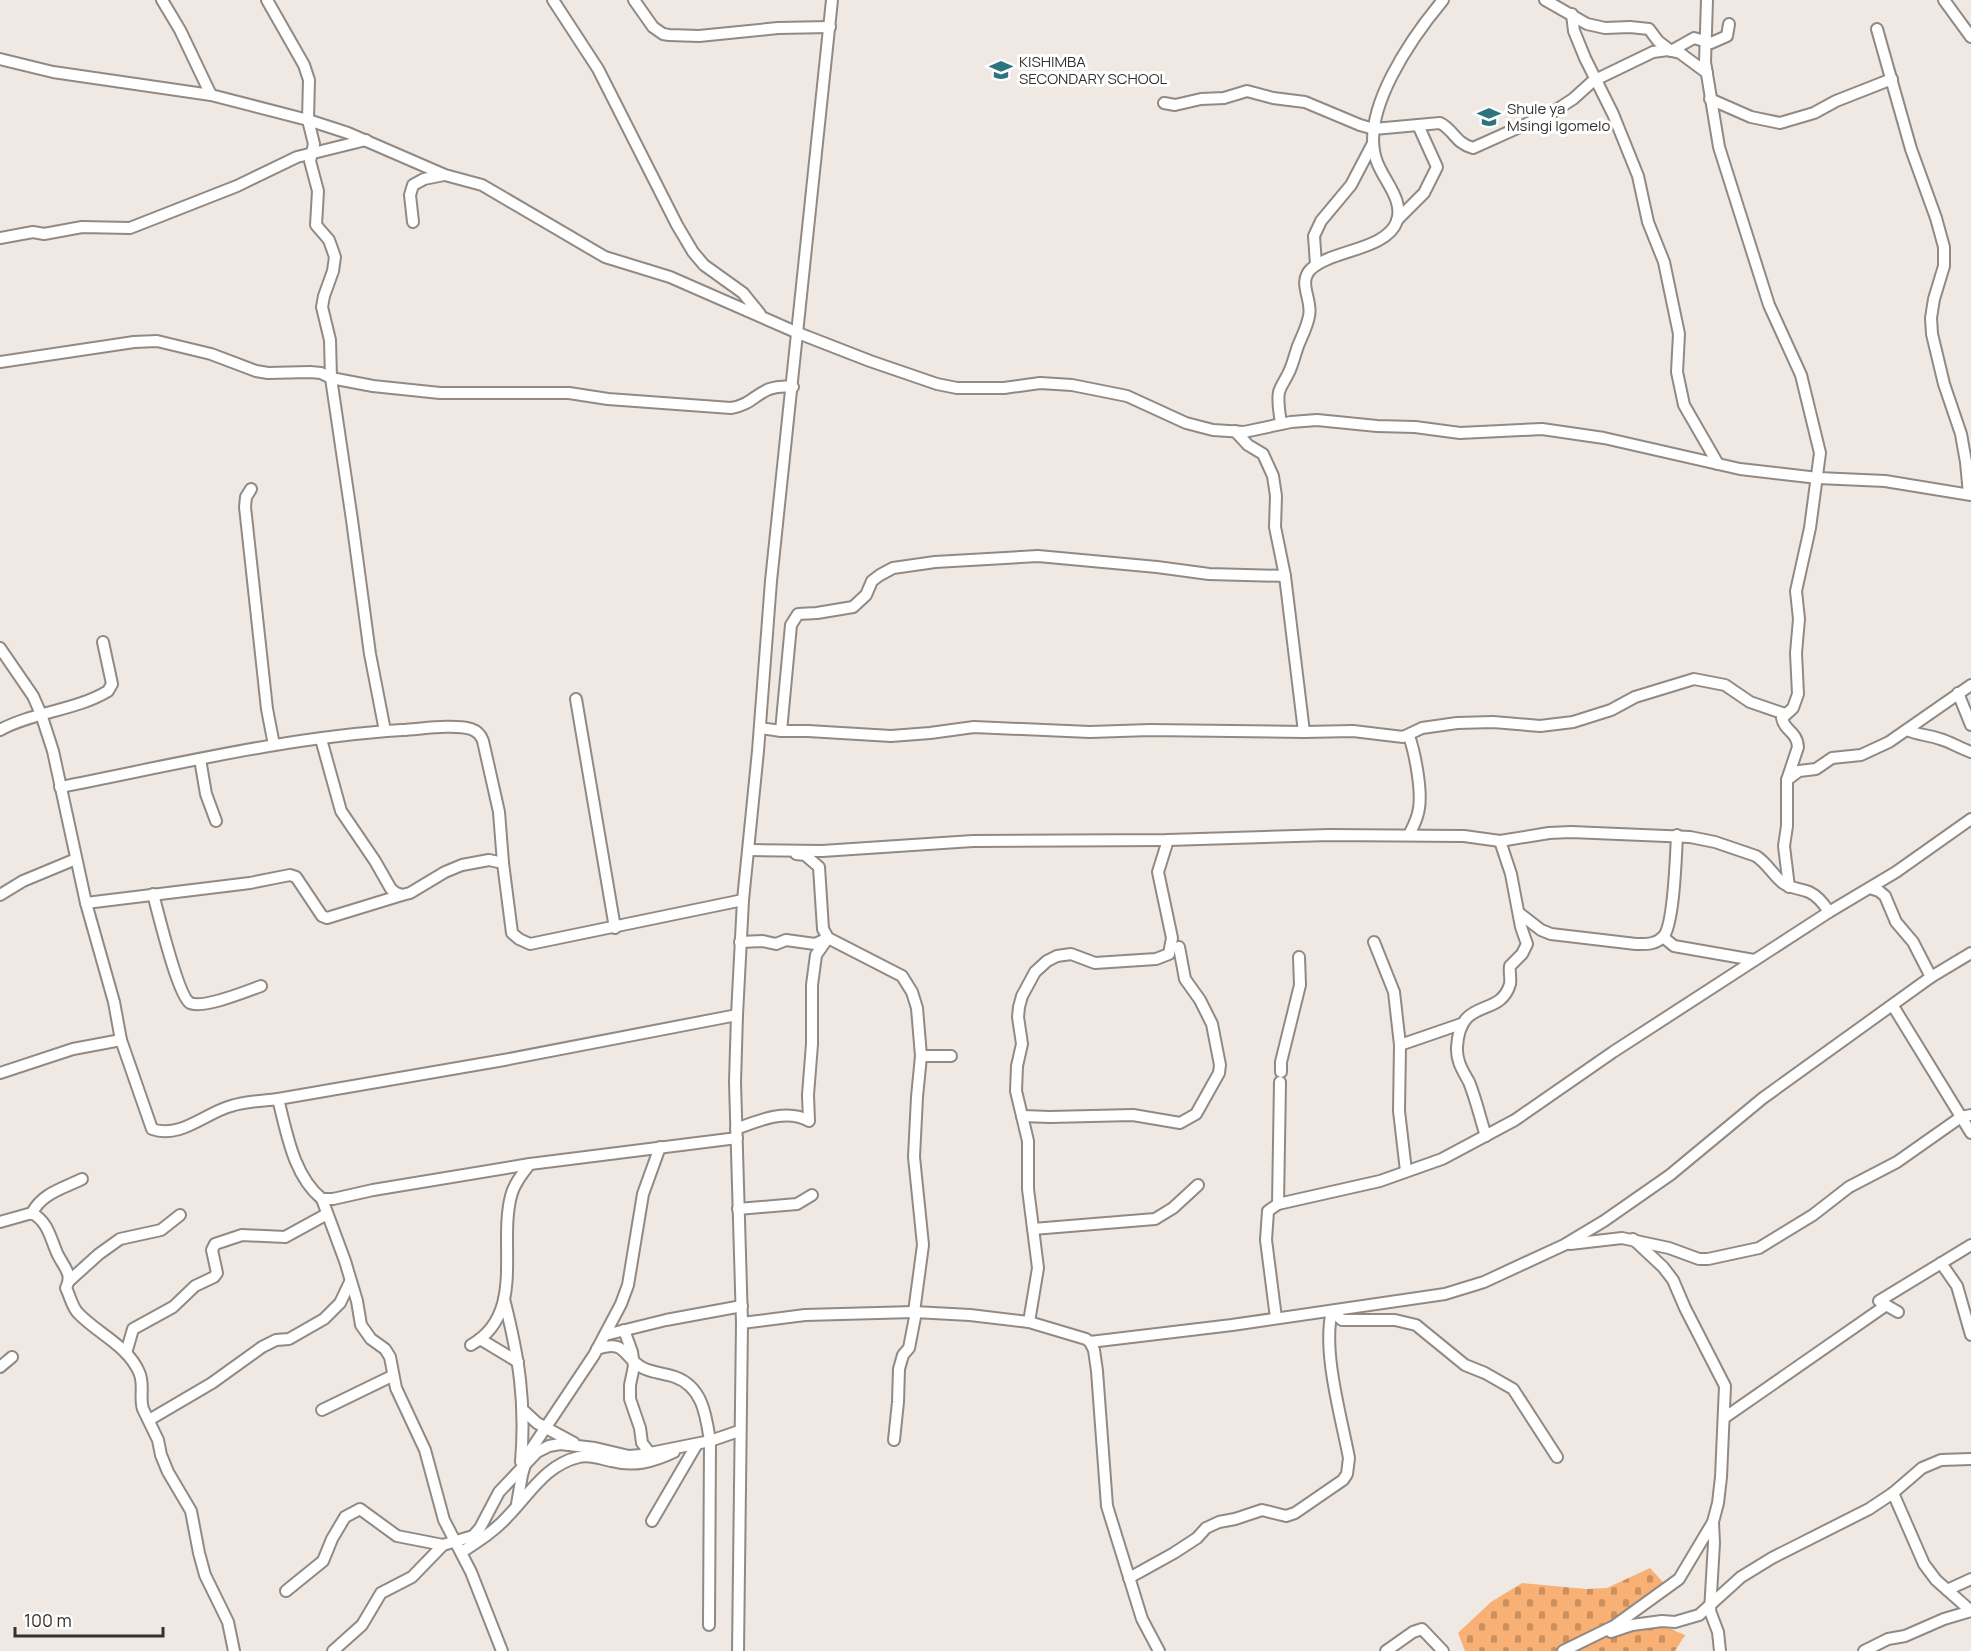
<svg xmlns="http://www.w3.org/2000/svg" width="1971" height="1651" font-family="Manrope,sans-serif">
	<defs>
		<pattern id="cemetery-stones" width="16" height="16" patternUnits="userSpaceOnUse" patternTransform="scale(1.5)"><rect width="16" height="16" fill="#f9b075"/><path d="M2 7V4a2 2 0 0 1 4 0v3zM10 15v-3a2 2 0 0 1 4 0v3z" fill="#ca9060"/></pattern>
	</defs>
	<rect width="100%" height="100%" fill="#f0e8e2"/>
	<path fill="url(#cemetery-stones)" d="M1650,1568L1670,1590L1611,1632L1666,1627L1685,1635L1675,1651H1465L1458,1633L1491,1602L1522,1583L1586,1589L1607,1588Z"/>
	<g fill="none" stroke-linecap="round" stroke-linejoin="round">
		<g stroke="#918a84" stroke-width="14">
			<g id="minor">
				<path d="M162,0L180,30L211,95"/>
				<path d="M267,0L304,65L309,80L308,120L314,144L310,161L318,191L316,225L329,240L335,257L333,271L324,296L322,307L330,340L331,378L352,520L370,654L385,731"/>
				<path d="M553,0L598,69L677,225L693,252L704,265L743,293L760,314"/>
				<path d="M634,0L653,27L663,34L669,35L699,36L778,28L830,27"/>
				<path d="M1545,0L1587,24L1605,28L1630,27L1649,29L1658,41L1671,51L1694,38L1711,43L1727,36L1729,24"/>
				<path d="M1707,0L1705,62L1719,147L1769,305L1801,375L1820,453L1810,528L1796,591L1799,619L1796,653L1798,694L1793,708L1782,718C1784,731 1797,731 1798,747L1787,780V826L1784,846L1789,887"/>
				<path d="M1944,0L1971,37"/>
				<path d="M1572,14L1574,31L1585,58L1613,114L1638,176L1648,222L1664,262L1679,334L1677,372L1684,405L1718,464"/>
				<path d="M1877,29L1911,149L1936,218L1944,247V266L1934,299L1931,318L1932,334L1944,384L1961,434L1966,462L1969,494"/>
				<path d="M0,59L53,72L211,95L308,120L348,133L445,175L482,185L605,257L670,277L798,333L870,361L937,384L957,388H1004L1040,383L1072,385L1127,396L1186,423L1213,430L1244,432L1291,422L1317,420L1377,426L1415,427L1460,433L1542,429L1604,438L1740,469L1818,478L1885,481L1971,495"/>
				<path d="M1710,99L1751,117L1780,123L1814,113L1836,101L1892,79"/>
				<path d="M1164,103L1175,105L1201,99L1224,98L1247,91L1273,98L1305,102L1360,125L1374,129L1440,123C1454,130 1455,143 1473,148L1553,112L1573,99L1593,81L1653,52L1668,50L1680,53L1707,73"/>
				<path d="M1397,220L1424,193L1437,167L1418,125"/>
				<path d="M413,222L410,195L413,185L424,179L444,175"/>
				<path d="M0,238L33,232L44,234L82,227L130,228L237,186L297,157L366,140"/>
				<path d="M1316,265L1314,236L1321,221L1351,185L1372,145"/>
				<path d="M0,362L134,342L157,341L211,354L256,371L268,373L310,372L321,373L331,378L373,386L440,393H569L608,399L731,408C758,404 758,383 793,387"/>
				<path d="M1281,424C1280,414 1277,402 1279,392C1281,385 1286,379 1289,372C1293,364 1295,354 1298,346C1302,336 1307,327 1309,316C1313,300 1297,283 1311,269C1331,250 1387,250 1397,221C1404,200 1384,181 1377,162C1358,113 1413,36 1443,0"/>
				<path d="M1235,431L1248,445L1263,454L1273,476L1276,496L1275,527L1285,576L1304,732"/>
				<path d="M251,489L246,497L245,507L267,709L274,745"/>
				<path d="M0,648L33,696L41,714L53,751L86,903L114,1002L121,1040L152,1129C181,1139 205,1113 231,1106C246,1101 263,1101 278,1099L504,1060L737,1015"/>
				<path d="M1958,693L1971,725"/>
				<path d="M576,699L615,928"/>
				<path d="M760,728L781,731H808L891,736L930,733L974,727L1090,732L1150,730L1304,732L1353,731L1403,737L1422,728L1457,723L1493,722L1540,726L1573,722L1611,710L1635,697L1694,679L1725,685L1750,702L1785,714"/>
				<path d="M0,730C33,712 77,710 108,691L112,684L103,642"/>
				<path d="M1907,730C1918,735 1929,735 1940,739C1951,742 1959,748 1971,752"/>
				<path d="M781,731L791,625L798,614L817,613L853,607L866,595L872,581L880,575L893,568L935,562L1038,556L1157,567L1209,574L1285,576"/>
				<path d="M1409,736C1415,753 1422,790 1419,808C1418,818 1413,827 1409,835"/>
				<path d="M321,739L341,811L375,861L391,889L396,893L402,895L410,893L445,872L462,865L489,860L503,863"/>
				<path d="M200,759L206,794L216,821"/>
				<path d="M1787,780L1799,771L1816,769L1832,758L1861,755L1889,742L1971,685"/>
				<path d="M60,787C173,765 287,737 402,730C422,729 452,724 471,729C477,731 481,735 483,741L499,812L503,863L512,933L519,939L530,944L743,900"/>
				<path d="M749,850L822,851L973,841L1168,840L1329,835L1464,836L1500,841L1549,833L1571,832L1690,837L1715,842L1756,856C1767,863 1773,875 1783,883C1791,889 1800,888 1809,892C1818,896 1824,904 1829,912"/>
				<path d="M796,854L805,855L819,867L823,929L828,938L902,976L912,992L917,1008L921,1056L917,1097L914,1157L923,1245L914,1312"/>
				<path d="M1870,888L1879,891L1885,896L1896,922L1913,942L1931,977"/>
				<path d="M153,894C158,912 178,996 190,1003C204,1009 247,991 261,986"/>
				<path d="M0,895L23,881L76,859"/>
				<path d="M86,903L250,883L290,875L296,877L322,916L327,918L402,895"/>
				<path d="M1519,913L1541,930L1551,934L1636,944C1645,944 1655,945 1663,937C1674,926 1676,854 1677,835"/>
				<path d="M1663,937L1674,946L1754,960"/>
				<path d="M740,942L763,941L776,944L786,940L815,944L828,938"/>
				<path d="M1374,942L1394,992L1400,1045L1399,1111L1406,1171"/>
				<path d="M1893,1006L1971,1133"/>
				<path d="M1400,1045L1461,1024"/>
				<path d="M921,1056H951"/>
				<path d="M1281,1072V1062L1300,985L1299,957"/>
				<path d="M0,1073L73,1049L121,1040"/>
				<path d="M278,1099C287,1133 293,1175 322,1199H333L373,1190L530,1164L737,1138"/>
				<path d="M1022,1116L1050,1117L1133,1115L1180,1123L1196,1114L1219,1073L1220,1065L1212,1024L1200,1000L1185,979L1179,947"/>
				<path d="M736,1129C757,1121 787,1108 809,1121L808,1095L812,1044V985L816,955L828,938"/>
				<path d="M1486,1136C1480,1118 1476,1099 1469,1082C1463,1071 1456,1061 1457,1047C1460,995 1500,1019 1510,984C1511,978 1509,972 1510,966L1522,954L1527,944L1521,927L1511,874L1500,841"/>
				<path d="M322,1199L345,1261L357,1301L361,1325L371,1339L385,1349L390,1357L396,1388L425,1450L444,1520L471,1572L502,1651"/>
				<path d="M1278,1204L1280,1082"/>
				<path d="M738,1209L797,1204L812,1195"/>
				<path d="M32,1213C42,1193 64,1188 82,1179"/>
				<path d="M0,1222L32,1213C48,1222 50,1237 57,1253C60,1260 66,1267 68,1274C70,1280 68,1283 66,1288C70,1296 72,1307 78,1313C98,1334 127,1345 139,1372C145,1385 139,1397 143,1409L158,1440L161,1455L168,1472L191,1511L199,1553L205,1575L228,1622L234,1651"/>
				<path d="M1033,1229L1155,1219L1173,1208L1198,1185"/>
				<path d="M1570,1244L1622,1238L1669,1248L1699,1259H1708L1759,1248L1813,1215L1849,1187L1897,1162L1961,1117L1971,1115"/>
				<path d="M1941,1263L1957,1286L1971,1335"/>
				<path d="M69,1281L99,1254L120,1239L161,1230L180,1215"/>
				<path d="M504,1299C519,1358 526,1401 521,1462"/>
				<path d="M1332,1311L1342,1320H1395L1416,1325L1465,1365L1485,1373L1513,1389L1557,1457"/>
				<path d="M1898,1312L1879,1301L1971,1245"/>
				<path d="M1276,1318L1266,1240L1268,1211L1278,1204L1380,1181L1442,1159L1515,1120L1613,1052L1829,912L1896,872L1971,819"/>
				<path d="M1029,1322L1038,1268L1028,1189V1141L1016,1091L1017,1066L1022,1044L1018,1017L1019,1007L1022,996L1035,972L1047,961L1057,956L1071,954L1095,963L1156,959L1169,954L1172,938L1158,872L1168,840"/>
				<path d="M742,1323L805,1315L914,1312L970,1315L1029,1322L1086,1339L1090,1342L1094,1350L1097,1371L1107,1506L1142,1619L1159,1651"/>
				<path d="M624,1330L632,1352L634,1366L630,1385V1399L640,1428L642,1443L650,1453"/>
				<path d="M605,1335L666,1320L742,1306"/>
				<path d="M480,1339L518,1362"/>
				<path d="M1090,1342L1232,1325L1445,1294L1484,1282L1564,1245L1604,1221L1670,1175L1763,1098L1931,977L1971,953"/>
				<path d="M471,1345C526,1314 498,1246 511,1196C514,1184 522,1174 530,1164"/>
				<path d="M597,1349C627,1339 622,1357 643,1368C653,1373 664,1373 675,1377C703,1387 706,1416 710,1441L709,1625"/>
				<path d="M126,1353L133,1329L173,1307L195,1286L214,1277L217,1273L212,1250L215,1244L242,1235L285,1237L327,1214"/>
				<path d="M0,1367L12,1357"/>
				<path d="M322,1410L392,1376"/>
				<path d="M524,1411L537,1423L574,1443"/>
				<path d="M1724,1418L1885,1306"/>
				<path d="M149,1420L212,1383L262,1347L276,1340L289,1339L324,1319L340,1303L350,1282"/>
				<path d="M894,1440L898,1402L899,1369L903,1355L909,1348L916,1312"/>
				<path d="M1893,1493L1924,1564L1936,1580L1971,1611"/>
				<path d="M517,1504L522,1475L528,1454L594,1355L621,1304L628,1285L643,1194L660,1147"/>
				<path d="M652,1521L697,1444"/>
				<path d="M1713,1522L1714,1543L1710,1611L1718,1632L1720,1651"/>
				<path d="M462,1552C479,1541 496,1530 509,1515C530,1493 547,1464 579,1457C590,1454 601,1459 611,1461C634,1467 653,1462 674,1452"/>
				<path d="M1129,1578L1174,1553L1197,1538L1206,1528L1219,1522L1235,1519L1262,1510L1286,1516L1295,1513L1343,1480L1347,1474L1349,1458C1341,1416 1322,1351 1332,1311"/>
				<path d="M1947,1590L1971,1579"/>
				<path d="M286,1591L323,1561L332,1539L345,1517L360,1509L397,1536L443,1545"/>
				<path d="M1611,1632L1632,1625L1662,1621L1675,1622L1699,1615L1741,1577L1772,1558L1869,1509L1893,1493L1922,1468L1941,1460L1971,1459"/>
				<path d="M333,1651L362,1625L381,1593L412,1577L443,1545L473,1536L480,1528L499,1492L537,1452L549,1446L560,1444L595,1448L629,1456L640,1455L710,1441L739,1431"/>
				<path d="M738,1651L742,1323L735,1082L737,1015L743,900L758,751L771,581L832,0"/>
				<path d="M1386,1651L1413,1632L1422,1629L1443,1651"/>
				<path d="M1563,1651L1614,1626L1679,1579L1713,1522L1718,1503L1721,1477L1725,1386L1685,1308L1673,1280L1663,1267L1633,1239"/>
				<path d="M1864,1651L1888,1639L1905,1636L1944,1619L1971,1611"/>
			</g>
		</g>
		<use href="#minor" stroke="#fff" stroke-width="10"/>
	</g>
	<defs>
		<g id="school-bare" transform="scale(1.8)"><path d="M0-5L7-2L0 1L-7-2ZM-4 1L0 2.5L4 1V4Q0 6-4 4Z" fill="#2d747f" stroke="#fff" stroke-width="2.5" paint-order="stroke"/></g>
	</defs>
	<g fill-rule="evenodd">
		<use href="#school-bare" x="1001" y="70"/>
		<use href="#school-bare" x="1489" y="117"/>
	</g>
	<g text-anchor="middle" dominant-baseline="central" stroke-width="6" stroke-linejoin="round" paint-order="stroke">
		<g font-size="15" fill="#34312f" stroke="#fff" text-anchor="start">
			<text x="1019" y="61">KISHIMBA<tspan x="1019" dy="17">SECONDARY SCHOOL</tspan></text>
			<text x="1507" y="108">Shule ya<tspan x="1507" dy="17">Msingi Igomelo</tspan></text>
		</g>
	</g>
	<path d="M15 1627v9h148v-9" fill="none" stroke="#34312f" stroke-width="3"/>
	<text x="24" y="1627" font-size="18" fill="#34312f" stroke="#ffffff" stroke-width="4.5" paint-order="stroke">100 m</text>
</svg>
